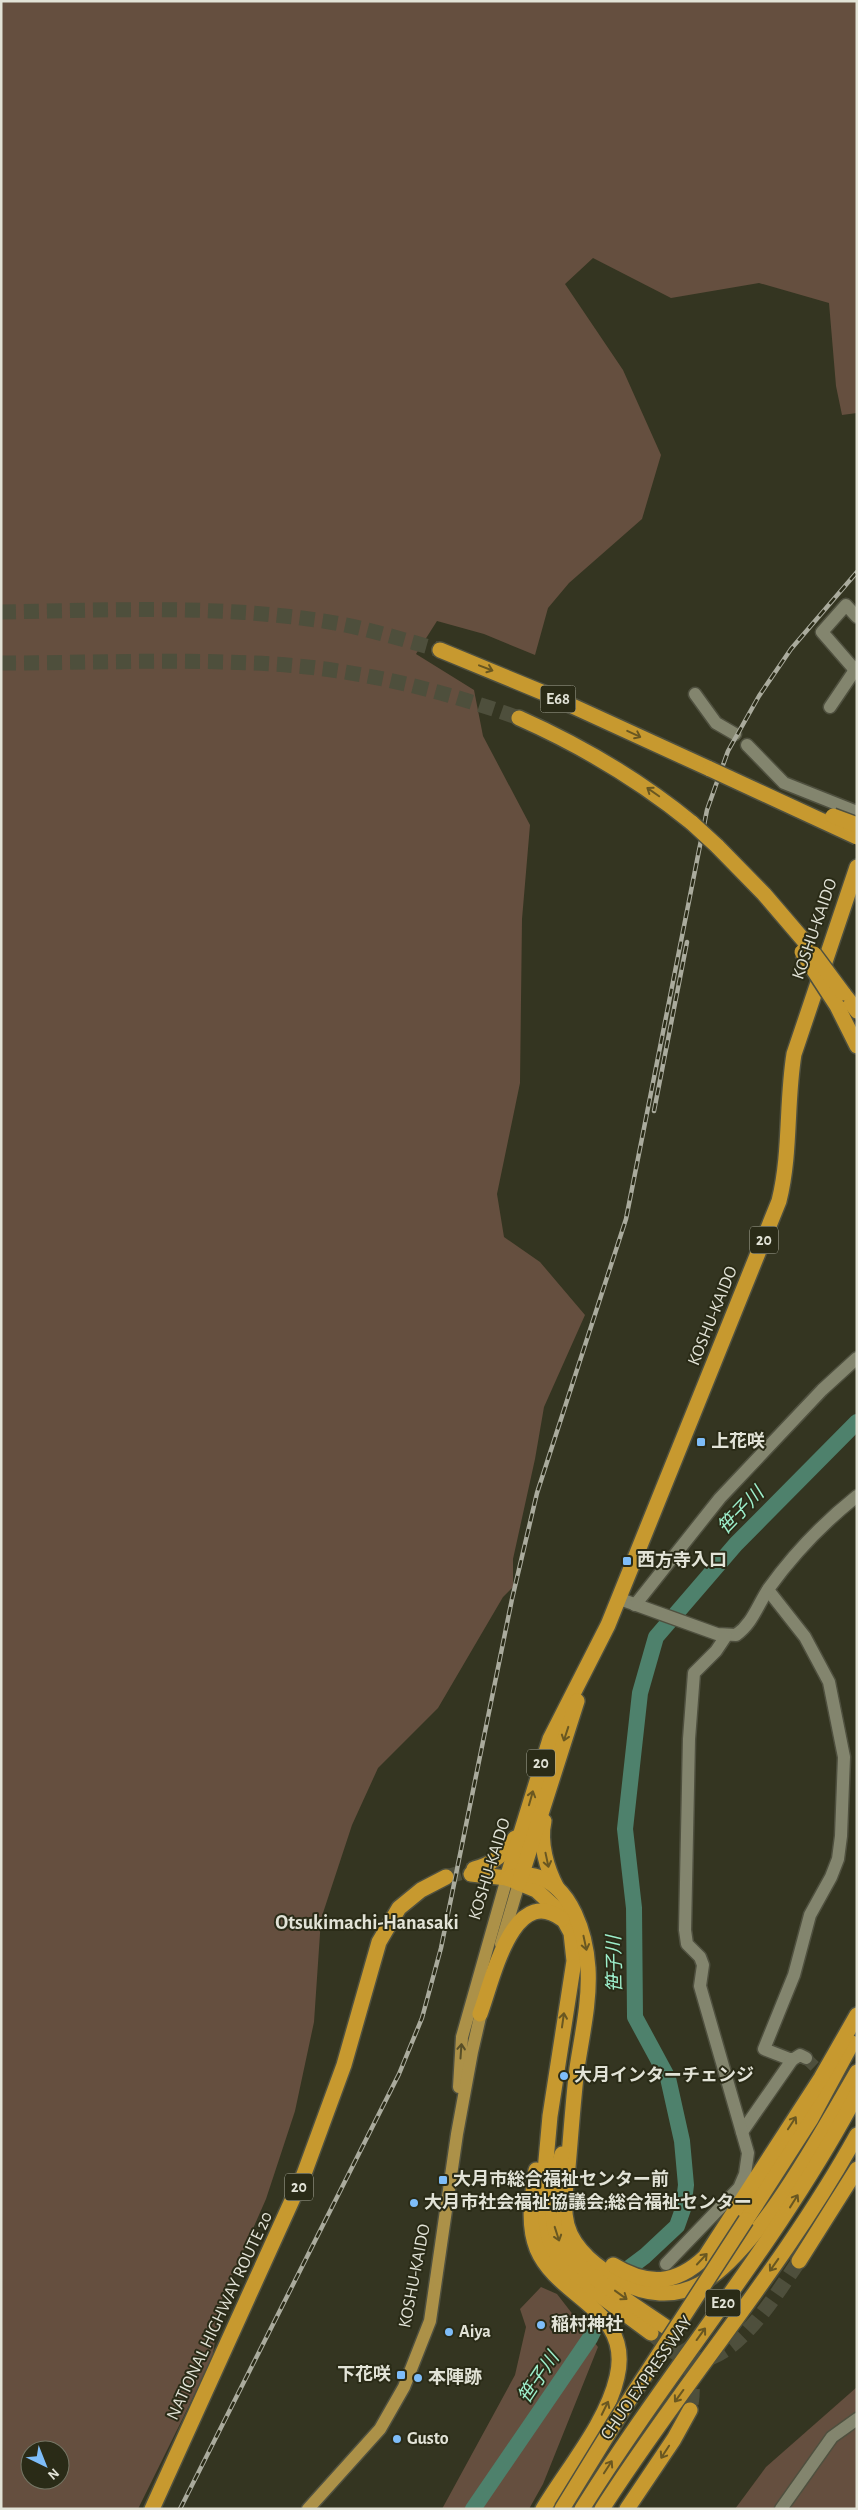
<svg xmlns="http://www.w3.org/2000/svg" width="858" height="2510" font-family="'Alegreya Sans','Noto Sans JP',sans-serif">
	<rect width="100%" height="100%" fill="#343521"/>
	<g fill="#654f3f" fill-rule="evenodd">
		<path d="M1,1H857V413L842,415L836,386L829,303L759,283L671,298L593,258L565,284L623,370L661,455L642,519L569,583L548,608L535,655L484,634L437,621L416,654L474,690L483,736L530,825L522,919L520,1083L497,1194L504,1237L540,1262L585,1315L544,1407L535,1459L513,1559V1587L503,1597L438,1708L378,1768L352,1825L321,1919L314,2022L295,2111L266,2199L222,2299L212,2359L138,2509H1ZM30,2450H60V2480H30Z"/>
		<path d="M541,2287L557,2294L598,2347L543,2484L529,2509H442L515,2375L526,2327L520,2309Z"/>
		<path d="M857,2387V2509H735L766,2467Z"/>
	</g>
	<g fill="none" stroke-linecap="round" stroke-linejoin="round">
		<path stroke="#4e816c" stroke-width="16" d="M473,2509L590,2338L621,2274L645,2256L677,2226L683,2209L686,2185L682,2141L668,2078L635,2017L634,1908L625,1829L640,1693L656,1637L736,1544L857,1422"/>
		<path stroke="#4e4f3c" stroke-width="12" stroke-dasharray="12 6" stroke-linecap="butt" d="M806,2058L850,2100"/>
		<g stroke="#4e4f3c" stroke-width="15" stroke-dasharray="15 8" stroke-linecap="butt">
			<path d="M1,612C114,610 230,604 341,624C375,631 408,641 440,650"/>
			<path d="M1,663C85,663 169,659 252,663C344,666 433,687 519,718"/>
			<path d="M446,1877L474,1869"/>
			<path d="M666,2327C688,2350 697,2378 690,2410"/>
			<path d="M651,2333C662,2342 675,2355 689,2359C732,2370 778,2291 799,2261"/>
		</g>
		<g stroke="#4f503f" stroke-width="15">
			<g id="minor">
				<path d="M855,670L822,632L846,605L857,617"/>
				<path d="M695,694L716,723L735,734"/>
				<path d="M830,707L857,667"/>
				<path d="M747,745L784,783L857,812"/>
				<path d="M768,1590L805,1637L829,1682L844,1757L841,1836L838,1859L831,1877L810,1915L794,1975L764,2049L792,2060L800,2055L806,2058"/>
				<path d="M620,1599L717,1634L736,1635C753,1623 758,1604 769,1588C795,1552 823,1523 857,1496"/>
				<path d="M635,1605L720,1498L822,1390L857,1358"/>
				<path d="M742,2132L792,2060"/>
				<path d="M666,2264L739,2188L745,2174L748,2153L700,1986L703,1965L700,1957L687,1944L685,1930L689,1739L694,1673L716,1651L726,1636"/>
				<path d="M781,2509L832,2437L857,2419"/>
			</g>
		</g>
		<g stroke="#4f503f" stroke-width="15">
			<g id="major">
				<path d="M501,1944L519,1883"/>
				<path d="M459,2087L462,2037L507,1878"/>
				<path d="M308,2509L380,2429L404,2387L430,2321L457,2134L472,2052L483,2004"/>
			</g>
		</g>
		<g stroke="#4f503f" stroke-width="18">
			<g id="highway">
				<path d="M440,650L544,693L710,769"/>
				<path d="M519,718C582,746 638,779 692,823"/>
				<path d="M717,846L764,894L806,943"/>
				<path d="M843,993L857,1011"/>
				<path d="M837,1006L857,1046"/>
				<path d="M544,1821C539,1843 547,1869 557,1888"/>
				<path d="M474,1869C493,1864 505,1854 515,1838"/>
				<path d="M471,1874L507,1878L536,1890L559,1911L571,1933L574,1961L550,2116L542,2205L543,2232L553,2255L567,2271L651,2333"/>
				<path d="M507,1878L550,1739L608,1625L779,1201C791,1153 786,1103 794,1054L857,867"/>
				<path d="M507,1878C516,1876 526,1874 535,1876C572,1885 586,1936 588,1968C590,2001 582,2035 577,2068C573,2101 571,2134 568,2167C566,2186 562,2206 567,2225C574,2251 599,2268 620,2281C645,2295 674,2298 700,2284C757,2253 823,2130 857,2072"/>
				<path d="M519,1883L577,1701"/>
				<path d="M480,2014C492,1983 512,1882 562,1919"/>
				<path d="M562,2154C554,2182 547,2216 560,2244C572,2267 642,2310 666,2327"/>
				<path d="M536,2170C532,2197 527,2224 537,2249C558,2299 633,2309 617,2377C607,2422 567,2469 543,2509"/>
				<path d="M746,2220L811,2119L852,2043"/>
				<path d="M799,2261L857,2169"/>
				<path d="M613,2265C647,2286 676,2285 705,2257L821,2078L857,2015"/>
				<path d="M152,2509L304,2174L344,2065L379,1942L399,1908L421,1890L446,1877"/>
				<path d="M582,2509C670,2368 779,2241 857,2094"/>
				<path d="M602,2509C683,2382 784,2267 857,2135"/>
				<path d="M627,2509L674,2439L690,2410"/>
			</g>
		</g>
		<use href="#minor" stroke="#83856e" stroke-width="12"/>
		<use href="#major" stroke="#ac9148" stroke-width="12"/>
		<use href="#highway" stroke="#c7992f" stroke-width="15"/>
		<g stroke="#aaab9d" stroke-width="4.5">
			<g id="rail">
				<path d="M654,1111L687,942"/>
				<path d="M180,2509L399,2074L422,2018L441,1948L512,1599L537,1493L626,1219L707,810L728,751L759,696L791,649L857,572"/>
			</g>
		</g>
		<use href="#rail" stroke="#2a2b17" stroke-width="2.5" stroke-dasharray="8" stroke-linecap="butt"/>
		<g stroke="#4f503f" stroke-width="18" stroke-linecap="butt">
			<g id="highway-bridge">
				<path d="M710,769L857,837"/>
				<path d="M833,816L857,825"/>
				<path d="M692,823L717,846"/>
				<path d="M802,952L837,1006"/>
				<path d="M814,954L843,993"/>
				<path d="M562,2509L624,2408L746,2220"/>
			</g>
		</g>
		<use href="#highway-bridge" stroke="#c7992f" stroke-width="15"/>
	</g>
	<defs><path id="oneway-shaft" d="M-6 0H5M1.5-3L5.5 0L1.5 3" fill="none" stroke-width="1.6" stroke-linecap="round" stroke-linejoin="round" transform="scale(1.25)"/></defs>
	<g stroke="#695721">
		<use href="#oneway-shaft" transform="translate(486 668) rotate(21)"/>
		<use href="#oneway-shaft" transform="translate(634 734) rotate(25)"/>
		<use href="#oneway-shaft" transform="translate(653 792) rotate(-145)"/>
		<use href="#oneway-shaft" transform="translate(566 1734) rotate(108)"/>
		<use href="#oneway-shaft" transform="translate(531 1798) rotate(-74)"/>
		<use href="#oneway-shaft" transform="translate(547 1860) rotate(78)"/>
		<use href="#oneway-shaft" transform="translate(585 1943) rotate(78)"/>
		<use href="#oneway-shaft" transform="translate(563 2020) rotate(-82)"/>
		<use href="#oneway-shaft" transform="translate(792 2123) rotate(-57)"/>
		<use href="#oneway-shaft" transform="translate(794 2201) rotate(-58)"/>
		<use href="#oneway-shaft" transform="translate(557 2234) rotate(72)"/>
		<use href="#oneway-shaft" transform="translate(702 2259) rotate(-47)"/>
		<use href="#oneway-shaft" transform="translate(774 2265) rotate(125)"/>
		<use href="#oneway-shaft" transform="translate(621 2295) rotate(36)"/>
		<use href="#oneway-shaft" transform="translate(701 2334) rotate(-54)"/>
		<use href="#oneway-shaft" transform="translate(679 2396) rotate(126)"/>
		<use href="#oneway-shaft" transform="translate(605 2408) rotate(-64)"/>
		<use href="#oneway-shaft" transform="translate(665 2452) rotate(123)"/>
		<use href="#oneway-shaft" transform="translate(608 2467) rotate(-57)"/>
	</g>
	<use stroke="#584f28" href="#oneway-shaft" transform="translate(461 2051) rotate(-86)"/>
	<g fill="#7ebdf9" stroke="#2a2b17" stroke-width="2">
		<rect x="696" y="1437" width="10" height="10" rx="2.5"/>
		<rect x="622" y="1556" width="10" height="10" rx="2.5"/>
		<circle cx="564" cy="2076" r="5"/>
		<rect x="438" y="2175" width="10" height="10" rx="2.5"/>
		<circle cx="414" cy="2203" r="5"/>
		<circle cx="541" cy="2325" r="5"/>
		<circle cx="449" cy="2332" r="5"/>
		<rect x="396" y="2370" width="10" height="10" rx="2.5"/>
		<circle cx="418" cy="2378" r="5"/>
		<circle cx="397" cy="2439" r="5"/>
	</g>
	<g text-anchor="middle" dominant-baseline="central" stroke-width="4" stroke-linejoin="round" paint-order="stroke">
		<g fill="#2a2b17" stroke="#abac9d" stroke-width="1">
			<rect x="540.5" y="685.5" width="35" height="27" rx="4"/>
			<rect x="750" y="1226.5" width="28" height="27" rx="4"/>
			<rect x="527" y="1749.5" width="28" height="27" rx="4"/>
			<rect x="285" y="2173.5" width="28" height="27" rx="4"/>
			<rect x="705.5" y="2289.5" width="35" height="27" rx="4"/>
		</g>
		<g font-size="16" font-weight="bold" fill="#e2e3d7">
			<text x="558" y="699">E68</text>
			<text x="764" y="1240">20</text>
			<text x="541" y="1763">20</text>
			<text x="299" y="2187">20</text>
			<text x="723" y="2303">E20</text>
		</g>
		<g font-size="18" fill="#e2e3d7" stroke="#2a2b17">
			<text transform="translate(815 929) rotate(-71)">KOSHU-KAIDO</text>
			<text transform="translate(713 1316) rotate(-68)">KOSHU-KAIDO</text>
			<text transform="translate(490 1869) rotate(-73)">KOSHU-KAIDO</text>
			<text transform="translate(415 2276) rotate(-79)">KOSHU-KAIDO</text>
			<text transform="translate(220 2316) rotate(-65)">NATIONAL HIGHWAY ROUTE 20</text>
			<text transform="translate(647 2378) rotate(-55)">CHUO EXPRESSWAY</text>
		</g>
		<g font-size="18" font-weight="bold" fill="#e2e3d7" stroke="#2a2b17" text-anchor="start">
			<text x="711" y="1442">上花咲</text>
			<text x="637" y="1561">西方寺入口</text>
			<text x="574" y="2076">大月インターチェンジ</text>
			<text x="453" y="2180">大月市総合福祉センター前</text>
			<text x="424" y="2203">大月市社会福祉協議会;総合福祉センター</text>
			<text x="551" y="2325">稲村神社</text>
			<text x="459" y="2332">Aiya</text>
			<text x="391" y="2375" text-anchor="end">下花咲</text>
			<text x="428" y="2378">本陣跡</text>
			<text x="407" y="2439">Gusto</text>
		</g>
		<g font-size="19" font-style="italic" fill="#9defcc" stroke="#2a2b17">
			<text transform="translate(741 1511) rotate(-46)">笹子川</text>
			<text transform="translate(615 1964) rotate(-91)">笹子川</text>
			<text transform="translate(539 2378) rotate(-56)">笹子川</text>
		</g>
		<g font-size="20" font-weight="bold" fill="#e2e3d7" stroke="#2a2b17">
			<text x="367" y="1923">Otsukimachi-Hanasaki</text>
		</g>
	</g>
	<rect width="858" height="2510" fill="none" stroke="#e2e3d7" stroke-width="5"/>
	<g transform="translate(45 2465) rotate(137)"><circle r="24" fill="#2a2b17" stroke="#747564"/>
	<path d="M0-4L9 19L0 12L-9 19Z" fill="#7ebdf9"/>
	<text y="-8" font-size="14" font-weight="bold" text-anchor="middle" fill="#e2e3d7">N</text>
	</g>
</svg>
